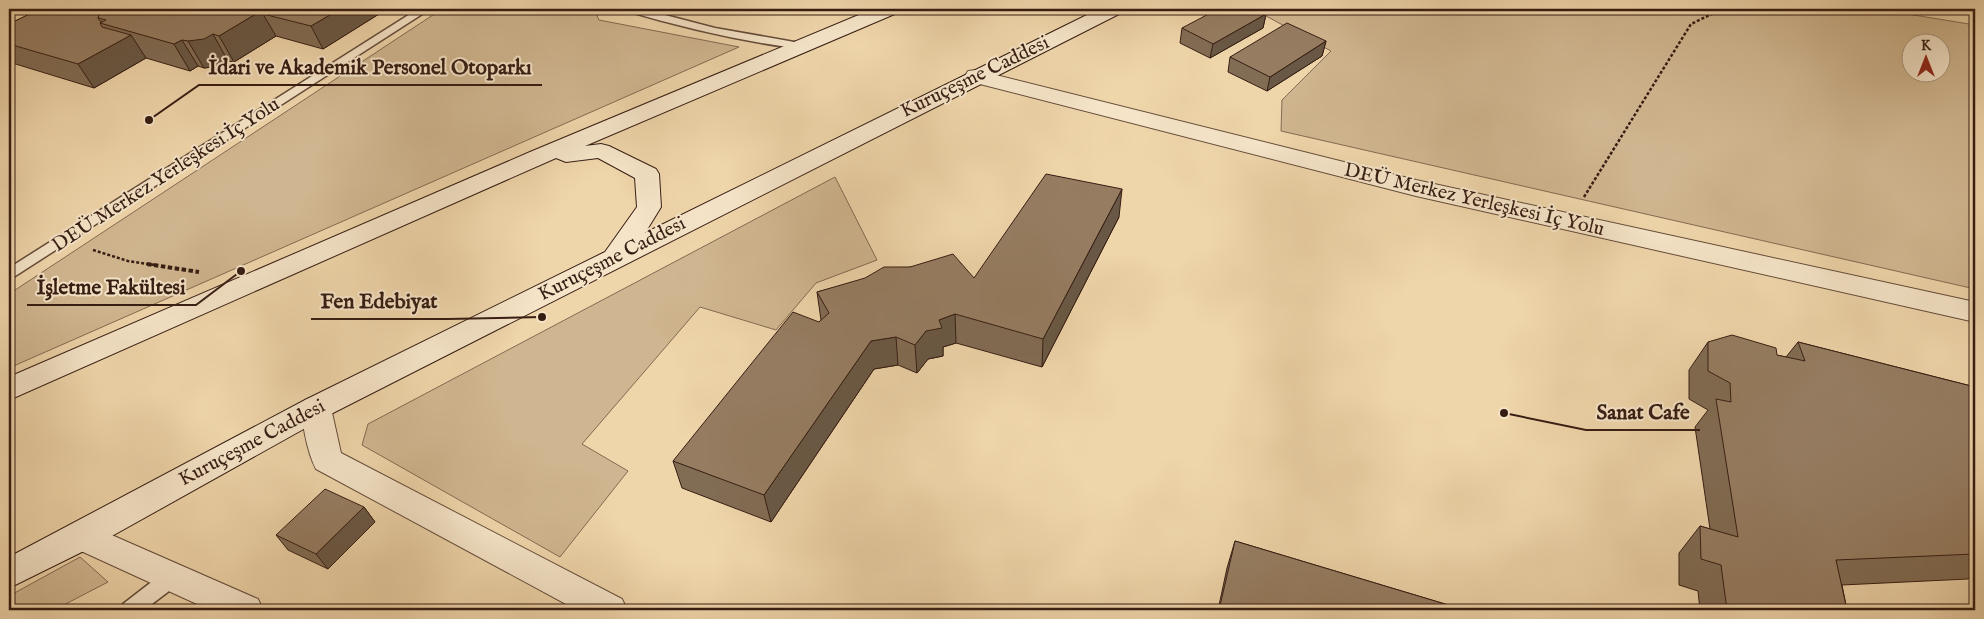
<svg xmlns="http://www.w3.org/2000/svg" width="1984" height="619" font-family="'IM FELL English',serif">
	<rect width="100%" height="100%" fill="#efd5aa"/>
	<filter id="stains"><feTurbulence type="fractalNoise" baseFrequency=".004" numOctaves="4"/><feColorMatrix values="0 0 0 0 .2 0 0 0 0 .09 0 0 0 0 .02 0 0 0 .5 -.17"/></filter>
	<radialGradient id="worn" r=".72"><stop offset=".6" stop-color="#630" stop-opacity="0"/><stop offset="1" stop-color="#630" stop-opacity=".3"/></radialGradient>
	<g fill="#d0b690" stroke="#836a52" fill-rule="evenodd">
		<path d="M442,9H594L599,20L739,47L9,368V294Z"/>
		<path d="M1253,9H1877L1975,25V289L1281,131L1282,100L1331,51ZM1912,42H1942V72H1912Z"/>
		<path d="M835,177L877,260L816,283L776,330L700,307L582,444L628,471L560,557L362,445L368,424Z"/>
		<path d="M80,557L108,582L54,610H9V596Z"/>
	</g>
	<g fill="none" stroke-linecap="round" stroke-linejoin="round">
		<g stroke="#644b39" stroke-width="3">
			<g id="lane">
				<path d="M418,9H430L9,280V268Z"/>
				<path d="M626,9H642L715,28L800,43L806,46L800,49C741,41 684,28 627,11Z"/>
				<path d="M174,568L181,570L183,576L181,582L144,610H121L123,604L167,570Z"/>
			</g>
		</g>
		<g stroke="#644b39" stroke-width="2">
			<g id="street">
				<path d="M976,70L1416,180L1975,302V322L1416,196L968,81L965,76L968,71Z"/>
				<path d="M316,396L327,400L331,408L341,453L622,599L627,610H577L316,469C308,454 298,414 305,400Z"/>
				<path d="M82,522L258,599L263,610H210L70,546L65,536L70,526Z"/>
			</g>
		</g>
		<g stroke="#361d13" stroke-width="2">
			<path id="secondary" d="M873,9H900L897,13L585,146L601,144L609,146L656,169L659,174L661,207L645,233L1099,9H1124L1121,13L327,416L94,546L9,588V557L305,400L605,252L637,207L635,178L598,158L566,162L556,158L9,400V377L530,152Z"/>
		</g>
		<g stroke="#361d13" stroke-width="2.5" stroke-dasharray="3 2" stroke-linecap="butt">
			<path d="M1584,197L1691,24L1722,9"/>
			<path d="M93,250L128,261L155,265"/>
		</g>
		<path stroke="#361d13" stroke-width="4" stroke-dasharray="4.5 2.5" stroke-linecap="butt" d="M147,264L199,272"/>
		<use href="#lane" fill="#f5e4c8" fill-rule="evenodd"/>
		<use href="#street" fill="#f5e4c8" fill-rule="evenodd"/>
		<use href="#secondary" fill="#f5e4c8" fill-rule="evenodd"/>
	</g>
	<g fill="#816c54" stroke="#361d13">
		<path d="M40,9H387L323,49L276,36L234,62L228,61L220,66L204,68L198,66L190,71L146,58L94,88L9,62V24Z"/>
		<path d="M1266,14L1263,28L1210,58L1180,43L1182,28Z"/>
		<path d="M1326,41L1322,56L1267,91L1228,72L1230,57Z"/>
		<path d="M1119,217L1042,367L956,343L943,347V356L928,359L917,373L898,365L874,369L771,522L682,488L673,461L821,320L817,292L910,267L974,278Z"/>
		<path d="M1708,342L1786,357L1798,342L1975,387V573L1968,579L1842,585L1847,610H1700L1698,591L1679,585V553L1700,526L1710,529L1695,427L1708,410L1689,399V370Z"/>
		<path d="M364,507L375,522L328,569L288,550L276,535Z"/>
		<path d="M1235,541L1465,610H1218L1227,568Z"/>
	</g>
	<g fill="#695845" stroke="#361d13">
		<path d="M264,9H310L263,14L276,36L234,62L219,36Z"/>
		<path d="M340,9H387L323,49L311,26Z"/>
		<path d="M1266,14L1263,28L1210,58L1213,44Z"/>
		<path d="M213,34L228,61L220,66L204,68L188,41Z"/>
		<path d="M131,35L146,58L94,88L78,64Z"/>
		<path d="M182,40L198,66L190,71L174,44Z"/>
		<path d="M1326,41L1322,56L1267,91L1270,77Z"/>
		<path d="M1122,189L1119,217L1042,367L1043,339Z"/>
		<path d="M955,314L956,343L943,347V356L928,359L917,373L915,345L926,331L939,320Z"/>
		<path d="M896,337L898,365L874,369L771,522L764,495L871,341Z"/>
		<path d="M364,507L375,522L328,569L316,554Z"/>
	</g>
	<g fill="#967d62" stroke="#361d13">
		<path d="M40,9H106L100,12L98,18L100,21L102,22L100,23L102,27L131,35L78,64L9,44V24Z"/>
		<path d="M106,9H264L219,36L213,34L204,39L188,41L182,40L174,44L100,23L106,20L98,18L100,12Z"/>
		<path d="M272,9H340L311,26L263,14Z"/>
		<path d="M1218,9H1255L1266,14L1213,44L1182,28Z"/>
		<path d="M1287,23L1326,41L1270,77L1230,57Z"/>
		<path d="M1046,174L1122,189L1043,339L955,314L939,320L942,328L926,331L915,345L896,337L871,341L764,495L673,461L793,312L819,322L829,313L817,292L865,278L884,267H910L953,254L974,278Z"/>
		<path d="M1732,335L1776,348L1777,355L1805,361L1798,342L1975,387V554L1836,560L1847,610H1727L1721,565L1701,559L1700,526L1738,537L1716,399L1731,402L1730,383L1708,371V342Z"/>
		<path d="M325,489L364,507L316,554L276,535Z"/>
		<path d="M1235,541L1465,610H1219Z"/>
		<path d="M236,608L240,610H233Z"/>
	</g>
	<g text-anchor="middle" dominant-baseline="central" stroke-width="4" stroke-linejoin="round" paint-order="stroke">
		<g font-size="20" fill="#361d13" stroke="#f5e4c8">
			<text transform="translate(975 77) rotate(-26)">Kuruçeşme Caddesi</text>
			<text transform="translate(166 175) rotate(-33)">DEÜ Merkez Yerleşkesi İç Yolu</text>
			<text transform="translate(1474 200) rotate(13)">DEÜ Merkez Yerleşkesi İç Yolu</text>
			<text transform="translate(612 259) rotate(-27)">Kuruçeşme Caddesi</text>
			<text transform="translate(252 443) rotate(-28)">Kuruçeşme Caddesi</text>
		</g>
	</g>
	<path fill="none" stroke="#361d13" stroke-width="2" d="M149 120L199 85H542M241 271L196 305H27M542 317L448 319H311M1504 413L1586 430H1700"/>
	<g fill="#361d13" stroke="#f5e4c8" stroke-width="2">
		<circle cx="149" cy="120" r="5"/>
		<circle cx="241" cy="271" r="5"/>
		<circle cx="542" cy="317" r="5"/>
		<circle cx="1504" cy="413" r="5"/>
	</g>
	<g font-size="21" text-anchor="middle" font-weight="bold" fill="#361d13" stroke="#f5e4c8" stroke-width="4" stroke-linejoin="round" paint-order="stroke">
		<text x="370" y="74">İdari ve Akademik Personel Otoparkı</text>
		<text x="111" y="294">İşletme Fakültesi</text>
		<text x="379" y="308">Fen Edebiyat</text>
		<text x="1643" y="419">Sanat Cafe</text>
	</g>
	<rect width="1984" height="619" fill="none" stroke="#efd5aa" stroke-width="30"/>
	<rect x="10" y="10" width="1964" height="599" fill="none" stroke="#361d13" stroke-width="2.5"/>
	<rect x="15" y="15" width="1954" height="589" fill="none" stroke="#361d13"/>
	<g transform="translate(1926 58)"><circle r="24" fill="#f5e4c8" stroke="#a99480"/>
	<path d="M0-4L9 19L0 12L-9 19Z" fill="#8f2418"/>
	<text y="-8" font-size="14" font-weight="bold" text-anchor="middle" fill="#361d13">K</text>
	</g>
	<rect width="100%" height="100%" filter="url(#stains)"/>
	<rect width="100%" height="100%" fill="url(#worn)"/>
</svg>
